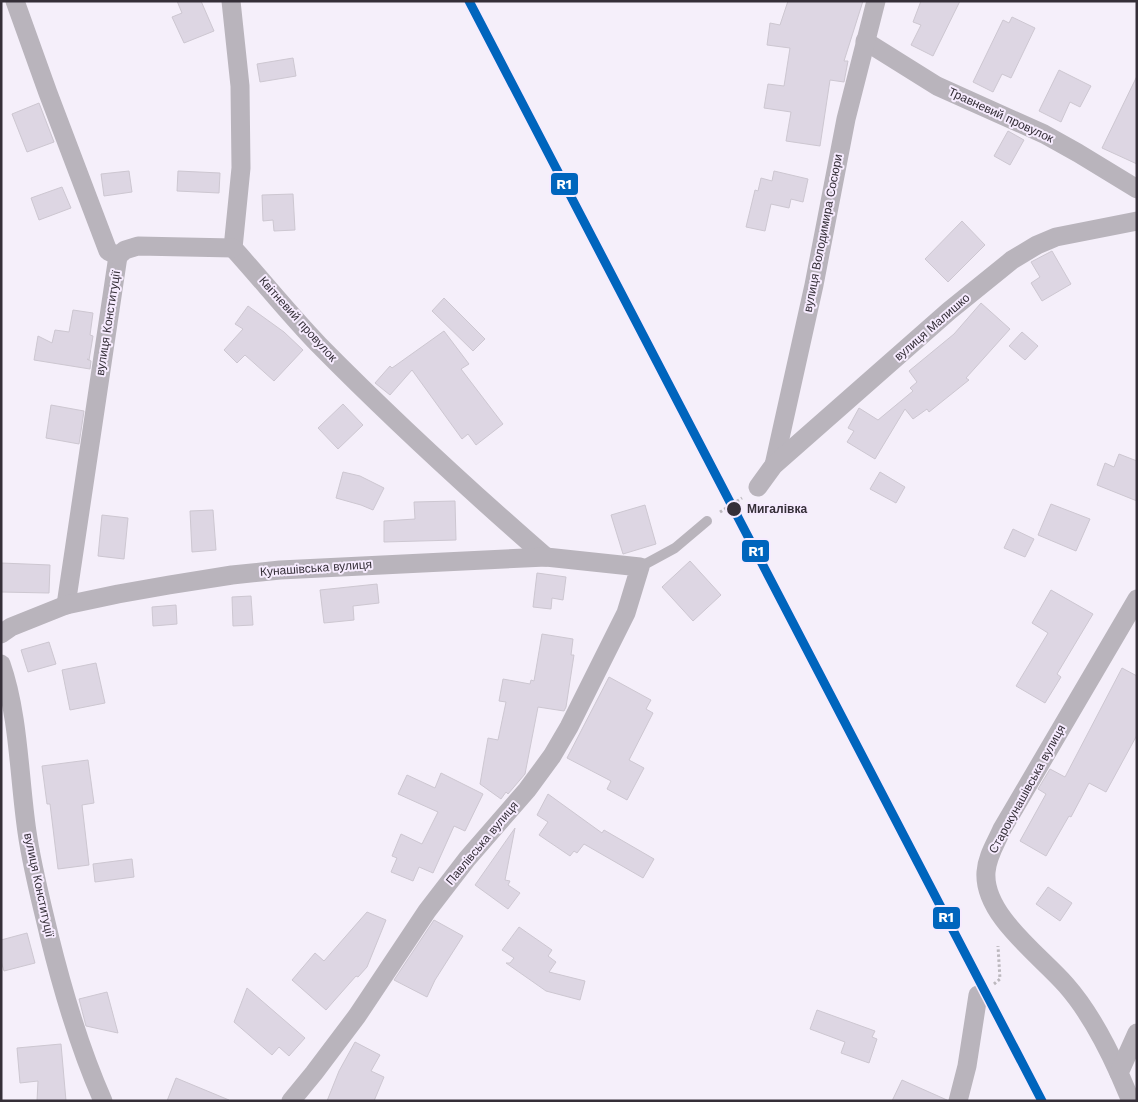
<svg xmlns="http://www.w3.org/2000/svg" width="1138" height="1102" font-family="'Work Sans',sans-serif">
	<rect width="100%" height="100%" fill="#f5effa"/>
	<g fill="#ddd6e3" stroke="#cdc7d1">
		<path d="M177,1H201L214,31L184,43L172,17L182,13Z"/>
		<path d="M788,1H863L844,61H848L844,82L830,80L820,146L786,141L791,112L764,108L768,84L784,86L790,48L767,45L770,23L780,25Z"/>
		<path d="M921,1H960L933,56L911,45L921,25L913,22Z"/>
		<path d="M1012,17L1035,28L1011,78L1002,74L993,92L973,82L1003,20L1009,23Z"/>
		<path d="M293,58L296,76L260,82L257,64Z"/>
		<path d="M1059,70L1091,86L1080,107L1070,102L1061,122L1039,111Z"/>
		<path d="M1137,76V164L1102,148Z"/>
		<path d="M39,103L54,142L27,152L12,114Z"/>
		<path d="M1008,131L1024,140L1010,165L994,156Z"/>
		<path d="M129,171L132,192L104,196L101,174Z"/>
		<path d="M178,171L220,173L219,193L177,191Z"/>
		<path d="M774,171L808,179L803,202L791,199L789,208L771,204L765,231L746,227L755,190L758,191L761,178L772,181Z"/>
		<path d="M62,187L71,208L39,220L31,198Z"/>
		<path d="M293,194L295,230L274,231L273,220L263,221L262,195Z"/>
		<path d="M962,221L985,245L948,282L925,259Z"/>
		<path d="M1052,251L1071,284L1042,301L1031,283L1040,277L1031,262Z"/>
		<path d="M444,298L485,339L473,351L432,311Z"/>
		<path d="M981,303L1010,329L966,378L969,380L929,412L927,409L913,419L905,409L875,459L847,442L854,431L848,428L859,408L878,420L913,391L910,388L917,382L909,371L954,334Z"/>
		<path d="M248,306L284,332L303,350L274,381L245,355L237,363L224,350L243,329L235,324Z"/>
		<path d="M73,310L93,313L90,335L93,336L89,360L87,359L91,361L90,369L34,360L38,336L52,343L55,330L69,332Z"/>
		<path d="M444,331L469,364L461,369L503,424L476,445L468,434L462,439L412,370L390,395L375,383L390,366L392,368Z"/>
		<path d="M1022,332L1038,346L1025,360L1009,346Z"/>
		<path d="M343,404L363,425L338,449L318,428Z"/>
		<path d="M51,405L84,411L79,444L46,438Z"/>
		<path d="M1119,454L1137,461V501L1097,485L1105,463L1114,467Z"/>
		<path d="M343,472L360,476L384,488L373,510L361,505L336,498Z"/>
		<path d="M880,472L905,487L896,503L870,489Z"/>
		<path d="M455,501L456,540L384,542V521L415,519L414,502Z"/>
		<path d="M1051,504L1090,519L1076,551L1038,535Z"/>
		<path d="M645,505L656,544L623,554L611,515Z"/>
		<path d="M213,510L216,550L192,552L190,511Z"/>
		<path d="M102,515L128,518L124,559L98,556Z"/>
		<path d="M1013,529L1034,539L1025,557L1004,548Z"/>
		<path d="M690,561L721,595L693,621L662,587Z"/>
		<path d="M1,563L50,565L49,593L1,592Z"/>
		<path d="M537,573L566,577L563,600L552,598L551,609L533,607Z"/>
		<path d="M377,584L379,603L353,606L354,620L324,623L320,590Z"/>
		<path d="M1051,590L1093,614L1057,674L1061,677L1045,703L1016,686L1048,633L1032,623Z"/>
		<path d="M251,596L253,625L233,626L232,597Z"/>
		<path d="M176,605L177,624L153,626L152,607Z"/>
		<path d="M542,634L573,639L571,655H574L566,707L564,711L538,707L525,774L508,794L506,792L501,799L480,784L488,738L498,740L506,702L499,701L503,679L530,684L531,680L534,681Z"/>
		<path d="M49,642L56,664L28,672L21,650Z"/>
		<path d="M96,663L105,703L70,710L62,670Z"/>
		<path d="M1122,668L1137,676V735L1106,792L1089,783L1071,817L1069,816L1046,856L1020,841L1046,794L1038,789L1050,769L1065,777Z"/>
		<path d="M609,677L651,700L646,709L653,713L629,760L644,768L627,800L607,789L611,781L567,758Z"/>
		<path d="M88,760L94,803L82,805L89,865L58,869L50,804H47L42,766Z"/>
		<path d="M441,773L483,794L465,831L454,826L433,873L419,867L413,881L391,872L397,858L392,856L401,834L422,844L438,812L398,794L407,775L435,788Z"/>
		<path d="M548,794L602,833L604,830L654,859L643,878L584,844L577,853L574,851L570,856L539,835L548,822L537,815Z"/>
		<path d="M515,828L505,880L510,881L508,885L520,893L508,909L475,885Z"/>
		<path d="M132,859L134,877L95,882L93,864Z"/>
		<path d="M1048,887L1072,903L1060,921L1036,904Z"/>
		<path d="M367,912L386,920L367,967L358,977L356,976L326,1010L292,980L315,953L324,961Z"/>
		<path d="M434,920L463,936L435,980L427,997L394,980Z"/>
		<path d="M519,927L552,950L548,956L556,962L549,972L585,981L580,1000L546,991L506,963H510L514,958L502,950Z"/>
		<path d="M27,933L35,963L4,971L1,961V940Z"/>
		<path d="M247,988L305,1038L289,1056L279,1047L272,1055L234,1022Z"/>
		<path d="M107,992L118,1033L86,1026L79,999Z"/>
		<path d="M817,1010L875,1031L872,1037L877,1039L869,1063L841,1053L845,1042L810,1029Z"/>
		<path d="M355,1042L380,1055L371,1071L384,1077L374,1101H327L339,1071Z"/>
		<path d="M61,1044L66,1101H37L38,1081L20,1083L17,1048Z"/>
		<path d="M176,1078L229,1100V1101H167Z"/>
		<path d="M902,1080L947,1100V1101H892Z"/>
	</g>
	<g fill="none" stroke-linecap="round" stroke-linejoin="round">
		<g stroke="#bcb8be" stroke-width="3" stroke-dasharray="2.5 2.5" stroke-linecap="butt">
			<path d="M720,512L742,498"/>
			<path d="M994,984L1000,979L998,946"/>
		</g>
		<path stroke="#b9b4bc" stroke-width="10" d="M640,567L675,548L707,521"/>
		<g stroke="#b9b4bc" stroke-width="19">
			<path d="M15,1L48,93L108,251L118,256L66,605"/>
			<path d="M231,1L240,86L241,168L233,248C262,280 289,314 319,345C392,419 468,489 546,557"/>
			<path d="M865,41L937,86L1044,134L1078,153L1137,189"/>
			<path d="M118,256L125,250L138,246L233,248"/>
			<path d="M774,465L814,285L846,119L876,1"/>
			<path d="M758,487L774,465L949,311L1012,260L1037,245L1056,237L1137,221"/>
			<path d="M1,634L11,627L66,605L118,594L169,585L232,575L280,570L546,557L640,567L626,613L569,727L552,756L527,790L467,859L427,911L357,1016L314,1073L291,1101"/>
			<path d="M1,664C19,715 19,778 27,832C32,867 41,901 49,935C63,992 79,1047 103,1101"/>
			<path d="M1119,1073C1105,1042 1089,1011 1066,985C1040,955 983,915 986,872C987,856 996,843 1002,829L1137,599"/>
			<path d="M958,1101L967,1066L978,995"/>
			<path d="M1131,1101L1119,1073L1137,1033"/>
		</g>
		<g stroke="#f6ebfe" stroke-width="12">
			<path id="rail-1" d="M469,1L1042,1101"/>
		</g>
		<use href="#rail-1" stroke="#0065bd" stroke-width="9"/>
	</g>
	<circle fill="#352f38" stroke="#f6ebfe" stroke-width="2" cx="734" cy="509" r="8"/>
	<g text-anchor="middle" dominant-baseline="central" stroke-width="4" stroke-linejoin="round" paint-order="stroke">
		<g font-size="12" fill="#352f38" stroke="#f6ebfe">
			<text transform="translate(1001 115) rotate(25)">Травневий провулок</text>
			<text transform="translate(823 233) rotate(-79)">вулиця Володимира Сосюри</text>
			<text transform="translate(298 319) rotate(48)">Квітневий провулок</text>
			<text transform="translate(108 323) rotate(-81)">вулиця Конституції</text>
			<text transform="translate(932 327) rotate(-41)">вулиця Малишко</text>
			<text transform="translate(316 568) rotate(-4)">Кунашівська вулиця</text>
			<text transform="translate(1027 789) rotate(-61)">Старокунашівська вулиця</text>
			<text transform="translate(482 843) rotate(-50)">Павлівська вулиця</text>
			<text transform="translate(39 885) rotate(78)">вулиця Конституції</text>
		</g>
		<g font-size="12" font-weight="bold" fill="#352f38" stroke="#f6ebfe" text-anchor="start">
			<text x="747" y="509">Мигалівка</text>
		</g>
	</g>
	<g stroke="#f6ebfe" stroke-width="2">
		<rect x="550" y="172" width="29" height="24" rx="5" fill="#0065bd"/>
		<rect x="741" y="539" width="29" height="24" rx="5" fill="#0065bd"/>
		<rect x="932" y="906" width="29" height="24" rx="5" fill="#0065bd"/>
	</g>
	<g font-size="14" text-anchor="middle" font-weight="bold" fill="#fff">
		<text x="564" y="189">R1</text>
		<text x="756" y="556">R1</text>
		<text x="946" y="922">R1</text>
	</g>
	<rect width="1138" height="1102" fill="none" stroke="#352f38" stroke-width="5"/>
</svg>
